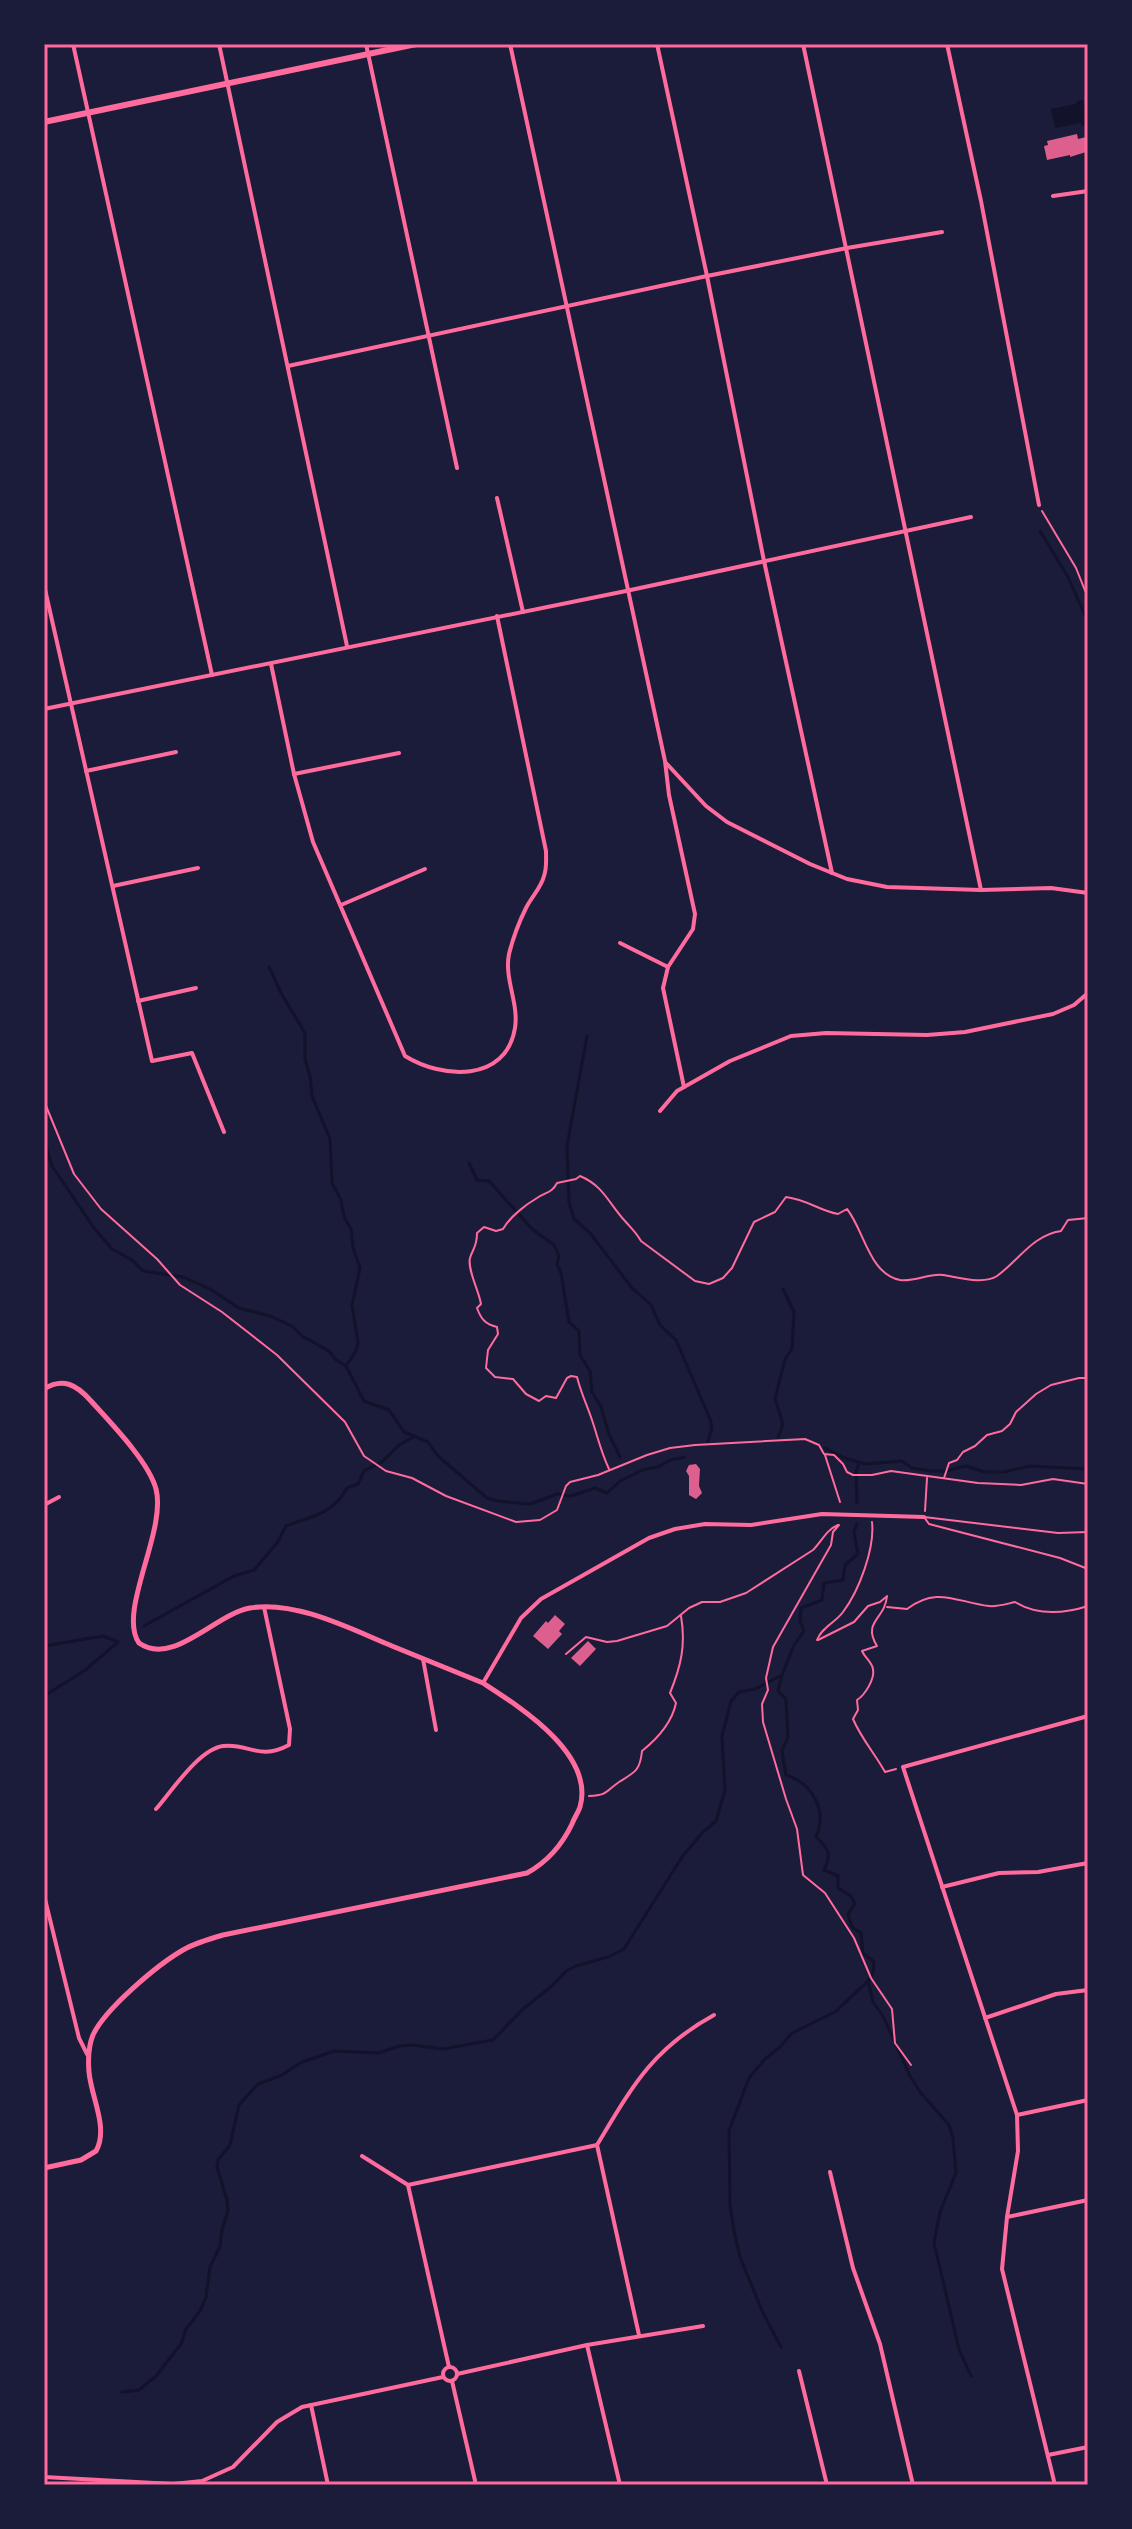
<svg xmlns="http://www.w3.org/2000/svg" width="1132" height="2529" font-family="'Fira Sans',sans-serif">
	<rect width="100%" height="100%" fill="#1b1b3a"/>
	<path fill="#12122b" d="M1083,100L1088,125L1082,126L1081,123L1055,128L1051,109L1076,104L1077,101Z"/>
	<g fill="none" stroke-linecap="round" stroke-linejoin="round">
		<g stroke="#12122b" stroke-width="3">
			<path d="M1040,531L1068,577L1088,622"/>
			<path d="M269,967L281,993L305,1033V1059L310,1076L312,1096L330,1139L332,1183L341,1200L344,1217L351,1229L353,1248L360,1268L352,1305L358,1342L356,1351L346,1366"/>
			<path d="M587,1036L567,1146L569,1202L574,1219L590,1233L632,1288L651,1305L660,1325L676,1340L710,1419L712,1427L708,1442"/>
			<path d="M44,1140L52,1166L94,1228L112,1249L132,1260L143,1271L183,1277L210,1289L239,1308L270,1316L292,1326L302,1336L329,1351L335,1359L346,1366L364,1401L389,1410L404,1432L428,1442L438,1456L487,1498L498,1501L530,1504L557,1494L571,1496L595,1488L607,1493L620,1481L645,1469L658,1467L670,1460L685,1457"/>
			<path d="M469,1163L477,1180L489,1181L532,1229L554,1245L559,1256L557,1264L561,1273L569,1322L579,1331L580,1355L590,1371L592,1392L601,1407L609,1434L620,1457"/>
			<path d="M778,1438L783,1424L775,1399L785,1359L792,1349L794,1312L783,1289"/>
			<path d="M825,1448L844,1458L866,1464L902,1461L912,1468L932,1471H945L966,1466L985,1472H1004L1030,1466L1088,1469"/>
			<path d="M857,1503L856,1472L859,1463"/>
			<path d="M144,1626L234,1576L254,1570L277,1543L286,1526C314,1515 332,1515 347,1488L358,1484L364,1471L382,1462L399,1445L415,1436"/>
			<path d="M44,1646L103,1636L118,1642L84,1671L44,1696"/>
			<path d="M782,1675L778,1691L786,1699L788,1737L782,1751L786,1775C812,1783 828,1811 816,1837C829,1849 832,1854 824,1870L838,1876V1888L851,1896L855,1904L848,1914L852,1927L861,1933L863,1953L874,1962L873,1973L868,1981L873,2002L883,2016L910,2076L920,2092L949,2125L953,2138L956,2173L940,2212L934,2243L959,2349L971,2376"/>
			<path d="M781,2347L763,2313L740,2257L734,2231L730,2205L729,2131L749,2078L765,2059L780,2047L792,2033L835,2012L868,1981"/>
			<path d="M122,2392L139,2390L156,2376L181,2344L186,2329L200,2311L206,2297L210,2267L220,2246L222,2230L228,2211L227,2200L217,2167L218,2160L230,2145L239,2105L258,2084L282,2075L300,2063L334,2051L378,2053L400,2046L413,2045L443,2049L493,2040L523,2009L552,1986L566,1971L576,1966L608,1957L624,1949L682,1857L703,1832L716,1821L725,1790L722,1736L731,1701L739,1692L755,1689L782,1675L794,1645L804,1631L800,1621L801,1608L822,1600L824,1583L843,1580L845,1565L858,1554L854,1532L857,1524"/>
		</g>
	</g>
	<g fill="#dd5f8e">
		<path d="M1077,134L1078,139L1086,137V152L1070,157V155L1047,160L1044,146L1048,145L1047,141Z"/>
		<path d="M696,1464L700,1469L699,1486L702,1493L696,1499L689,1495V1476L686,1471L689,1465Z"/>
		<path d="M555,1615L565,1624L559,1631L562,1634L548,1649L533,1636L546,1621L548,1623Z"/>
		<path d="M588,1641L596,1649L580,1666L571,1658Z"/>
	</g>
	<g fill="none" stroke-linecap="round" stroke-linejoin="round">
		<g stroke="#ff6b9d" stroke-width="2">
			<path d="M1042,511L1076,568L1088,598"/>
			<path d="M44,1101L74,1174L101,1209L157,1259L180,1285L222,1312L277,1355L345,1422L364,1456L386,1471L412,1478L446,1496L516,1522L540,1520L557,1510L566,1486L570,1482L598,1475L647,1455L670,1448L695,1445L805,1439L819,1445L824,1454L834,1455L843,1464L847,1472L853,1475H872L891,1471L978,1483L1021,1485L1053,1479L1088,1484"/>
			<path d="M825,1455L840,1502"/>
			<path d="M609,1469C601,1452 598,1438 592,1420C587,1405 581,1393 577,1377L571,1376L567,1378L556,1398L546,1396L539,1401L526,1394L513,1379L495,1377L486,1368L488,1350L498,1334L497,1327C485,1324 481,1319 477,1308L481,1304C479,1291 467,1269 470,1258C473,1248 477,1247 477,1233L484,1227L496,1231L503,1229C510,1217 525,1205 537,1198C546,1192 552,1193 557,1183L576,1179L580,1176C604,1186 609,1204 625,1221C631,1228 636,1232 641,1241L695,1281L709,1284L723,1278L732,1268L754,1222L775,1212L786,1197C808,1200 818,1210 838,1214L847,1209C864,1230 869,1274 900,1280C915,1282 929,1273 943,1275C958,1277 983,1285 997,1276C1019,1260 1033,1235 1061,1231L1068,1220L1088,1218"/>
			<path d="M944,1478L949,1463L957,1460L963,1452L975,1446L987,1435L1002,1431L1010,1424L1016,1412L1036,1394L1051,1385L1079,1378H1088"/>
			<path d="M925,1511L927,1478"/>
			<path d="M839,1525L833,1532L831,1545L773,1647L766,1678L768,1690L762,1704L763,1722L786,1799L797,1829L803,1875L825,1893L854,1938L871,1978L892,2009L895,2043L911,2065"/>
			<path d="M887,1596C885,1620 862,1621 877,1646L862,1651C865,1658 872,1662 873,1669C875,1679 865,1695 857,1700L858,1710L853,1719C861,1738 875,1754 885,1772L896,1769"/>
			<path d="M887,1607L907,1609C937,1586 956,1602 989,1606C997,1607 1006,1604 1015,1602C1038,1616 1063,1614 1088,1606"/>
			<path d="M817,1640C822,1627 835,1623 843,1612C859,1591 875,1548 872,1522"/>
			<path d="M818,1640L854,1622L868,1606L880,1602L886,1597"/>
			<path d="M566,1654L586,1637L607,1642L617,1641L667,1626L689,1608L702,1602H720L746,1593L813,1550C822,1541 826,1530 838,1525"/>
			<path d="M589,1796C608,1795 605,1792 619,1782C635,1772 640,1771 642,1751C657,1739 672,1722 676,1703L670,1693C681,1666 686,1645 681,1616"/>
		</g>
		<path stroke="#ff6b9d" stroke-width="2" d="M1088,1532L1058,1533L924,1517L929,1524L1060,1558L1088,1569"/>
		<g stroke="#ff6b9d" stroke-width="4">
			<path d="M73,44L212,675"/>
			<path d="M219,44L347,646"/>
			<path d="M366,44L457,468"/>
			<path d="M510,44L665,761L669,795L695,914L693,929L668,967L663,988L684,1087"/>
			<path d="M657,44L707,276L764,561L832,873"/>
			<path d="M803,44L981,890"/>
			<path d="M947,44L981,201L1039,505"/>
			<path d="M1053,196L1088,191"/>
			<path d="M288,366L707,276L847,248L942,232"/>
			<path d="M497,498L523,612"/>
			<path d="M44,585L152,1061L192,1053L224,1132"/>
			<path d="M271,664L294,774L313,842L405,1056C442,1079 506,1083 515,1028C519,1003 504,979 509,954C513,938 519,922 526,908C532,896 541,888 544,876C547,868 546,859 546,851L497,616"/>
			<path d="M44,709L626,591L971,517"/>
			<path d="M666,763L706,806L727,822L810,864L847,879L887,887L981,890L1051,888L1088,893"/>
			<path d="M86,771L176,752"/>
			<path d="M294,774L399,753"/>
			<path d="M113,886L198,868"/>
			<path d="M341,905L425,869"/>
			<path d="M620,943L668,967"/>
			<path d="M138,1001L196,988"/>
			<path d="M660,1111L677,1091L730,1061L791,1036L826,1033L927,1035L965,1032L1053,1014L1074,1005L1088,993"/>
			<path d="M44,1505L59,1497"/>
			<path d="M423,1659L436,1730"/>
			<path d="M483,1683L521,1618L541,1599L649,1538L675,1529L705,1524L751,1525L822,1514L924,1517"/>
			<path d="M156,1809C171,1792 199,1749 223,1746C249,1743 259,1761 289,1745L290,1729L264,1607"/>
			<path d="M942,1887L999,1873L1038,1872L1088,1863"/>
			<path d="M44,1895L79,2038L87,2054"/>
			<path d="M985,2018L1056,1994L1088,1990"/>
			<path d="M1017,2115L1088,2100"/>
			<path d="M362,2156L408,2185L449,2367"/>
			<path d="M830,2172L853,2268L880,2344L913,2485"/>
			<path d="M408,2185L597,2145"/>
			<path d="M1007,2217L1088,2200"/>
			<path d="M639,2335L597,2145C632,2087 652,2049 714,2015"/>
			<path d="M587,2345L620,2485"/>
			<circle cx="450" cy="2374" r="7"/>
			<path d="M799,2371L827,2485"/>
			<path d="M457,2374L587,2345L703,2326"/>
			<path d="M452,2381L476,2485"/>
			<path d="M311,2405L328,2485"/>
			<path d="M1048,2455L1088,2447"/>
			<path d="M44,2477L173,2484L202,2481L233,2467L277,2422L302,2407L443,2377"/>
			<path d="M1055,2485L1002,2269L1007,2217L1018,2151L1017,2115L903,1767L1088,1716"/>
		</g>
		<path stroke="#ff6b9d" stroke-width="5" d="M44,1389C63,1377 77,1385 91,1401C110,1422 149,1462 156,1489C167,1531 117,1612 139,1643C173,1667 215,1614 250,1608C295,1600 351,1629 392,1646C422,1658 453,1671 483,1683C520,1707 595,1754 580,1807C578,1813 574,1818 572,1824C562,1845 547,1862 527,1873L223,1935C209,1939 195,1943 183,1950C157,1965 105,2009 93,2035C88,2047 88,2060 89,2072C91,2097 109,2128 96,2151L81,2160L44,2168"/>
		<path stroke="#ff6b9d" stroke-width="6" d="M44,122L416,44"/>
	</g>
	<rect width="1132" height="2529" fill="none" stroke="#1b1b3a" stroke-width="92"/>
	<rect x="46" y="46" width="1040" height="2437" fill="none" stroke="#ff6b9d" stroke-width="3"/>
</svg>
